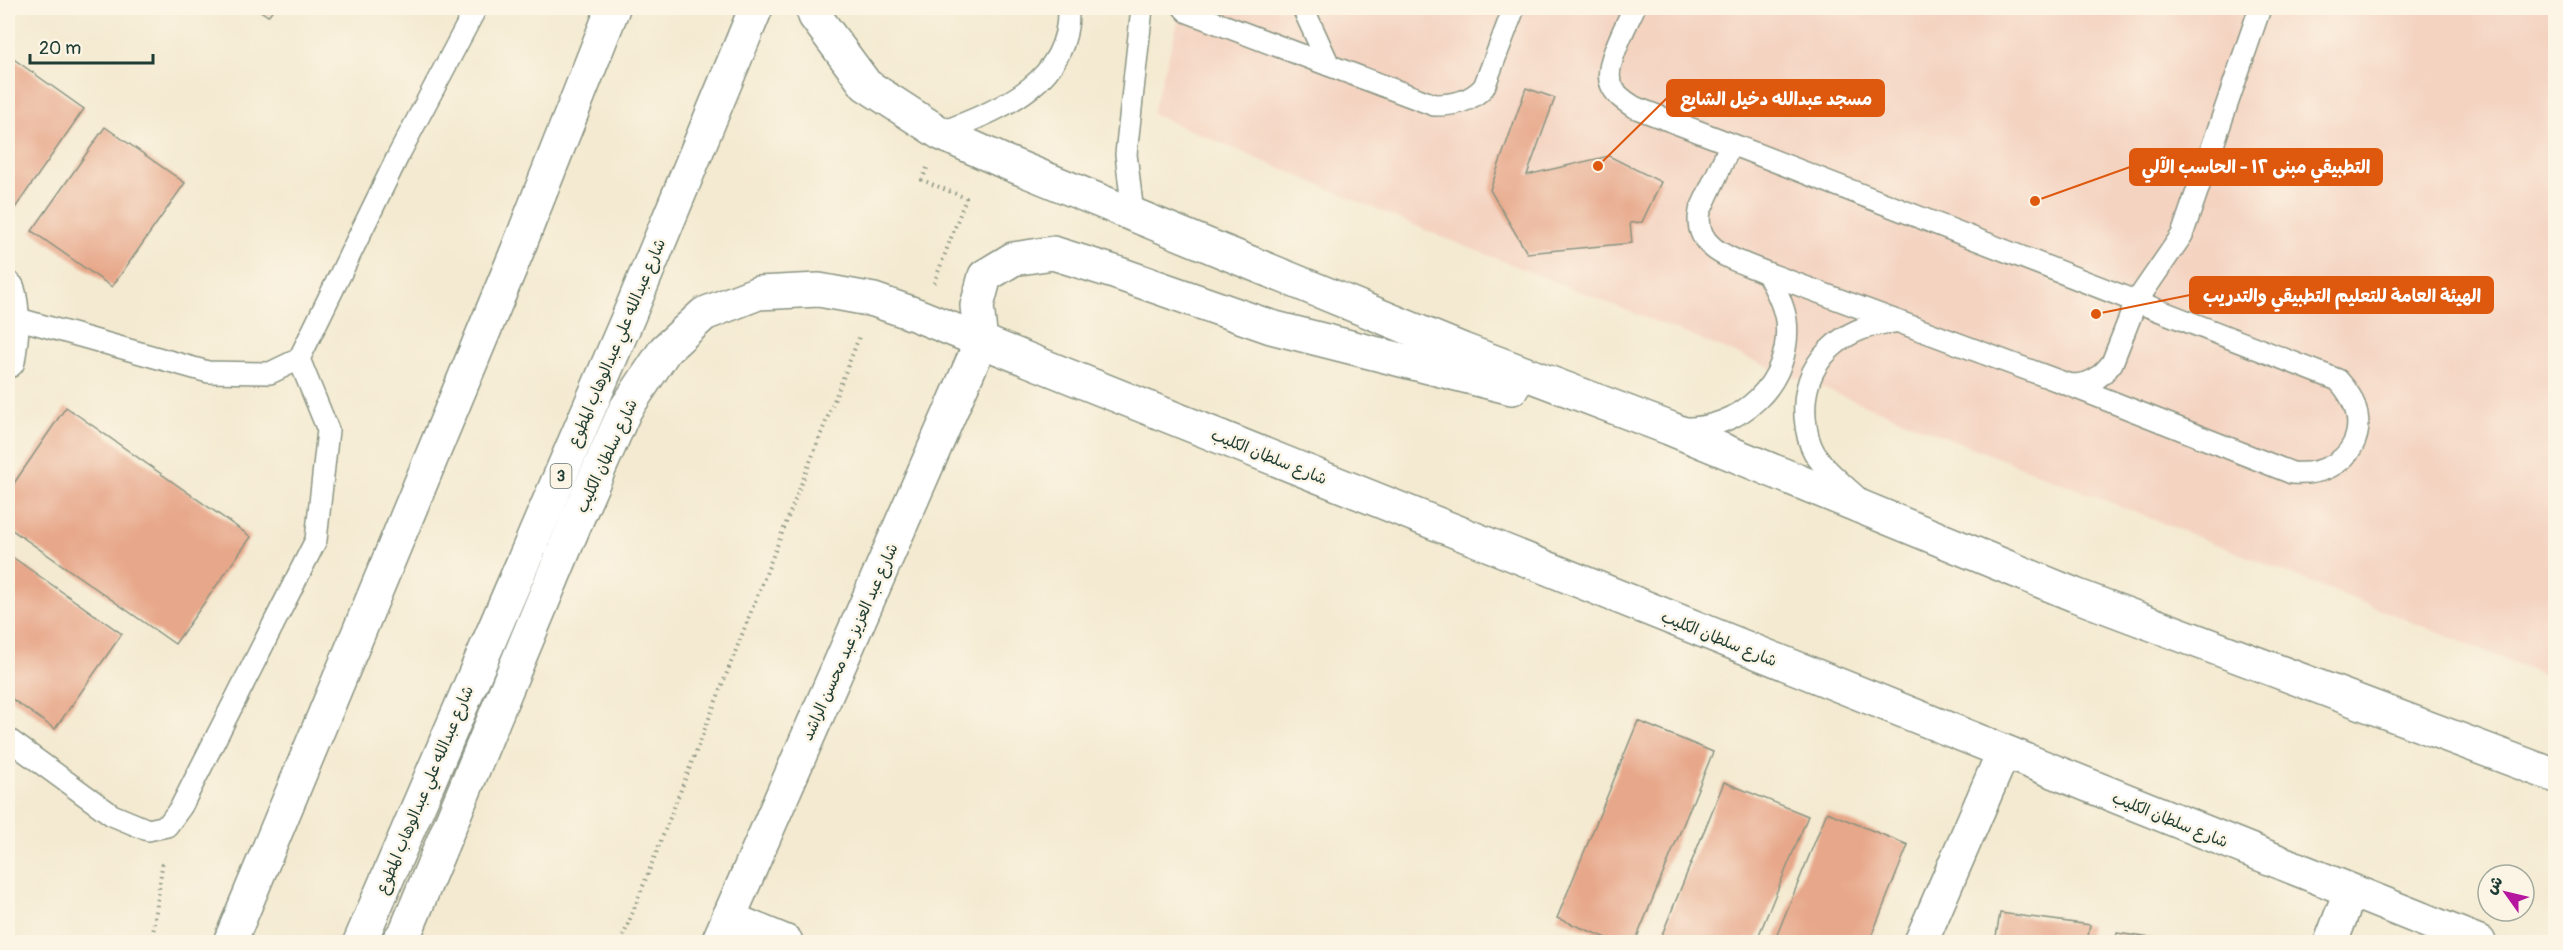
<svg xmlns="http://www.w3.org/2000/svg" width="2563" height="950" font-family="Pangolin,'Playpen Sans Arabic',sans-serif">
	<rect width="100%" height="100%" fill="#fcf5e5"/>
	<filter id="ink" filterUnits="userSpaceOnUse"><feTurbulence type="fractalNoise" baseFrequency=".0167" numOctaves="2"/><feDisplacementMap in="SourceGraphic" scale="12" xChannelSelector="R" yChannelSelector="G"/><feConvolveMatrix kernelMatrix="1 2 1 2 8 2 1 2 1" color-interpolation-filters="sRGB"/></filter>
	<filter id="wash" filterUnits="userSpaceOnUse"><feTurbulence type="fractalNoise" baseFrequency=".008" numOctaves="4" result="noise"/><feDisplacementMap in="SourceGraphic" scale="24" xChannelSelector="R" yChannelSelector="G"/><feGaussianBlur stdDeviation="1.35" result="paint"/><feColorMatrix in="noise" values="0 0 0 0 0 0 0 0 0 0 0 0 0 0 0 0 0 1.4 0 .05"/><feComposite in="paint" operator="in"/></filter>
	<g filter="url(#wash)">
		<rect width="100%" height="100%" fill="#f4ead1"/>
		<path fill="#f4d3c1" d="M1182,8H2555V679L1442,237L1152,114Z"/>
		<g id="blocks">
			<g fill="#e7a78a">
				<path d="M256,8H274L268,16Z"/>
				<path d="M8,55L84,109L13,211L8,207Z"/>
				<path d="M1526,88L1555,98L1527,175L1609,156L1661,182L1642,222L1630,223L1632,243L1527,253L1490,190Z"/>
				<path d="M105,127L185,183L112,287L32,231Z"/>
				<path d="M66,407L251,537L175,644L8,527V492Z"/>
				<path d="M8,554L122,634L55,729L8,696Z"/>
				<path d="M1638,721L1713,752L1635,942H1617L1557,918Z"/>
				<path d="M1724,782L1808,816L1756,942H1659Z"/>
				<path d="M1827,812L1908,845L1869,942H1774Z"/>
				<path d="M2000,913L2090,925L2087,942H1995Z"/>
				<path d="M2117,933L2171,941V942H2115Z"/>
			</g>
		</g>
	</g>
	<g filter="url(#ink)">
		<use href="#blocks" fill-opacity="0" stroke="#8a9482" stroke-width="1.5"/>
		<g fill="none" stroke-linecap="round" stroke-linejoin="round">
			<g stroke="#8a9482" stroke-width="24">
				<g id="service">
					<path d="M1184,8L1188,12L1434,105C1454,105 1470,102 1484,87L1514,8"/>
					<path d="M1303,8L1329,65"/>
					<path d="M1634,8C1627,24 1603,67 1611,84C1615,95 1625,101 1634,107L1731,144L2338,380C2380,424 2351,478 2292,473L2064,383L1767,273C1737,260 1692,251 1700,211L1731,144"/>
					<path d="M940,133C998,110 1071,84 1068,8"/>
					<path d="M1133,214L1126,154L1142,8"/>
					<path d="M12,317L208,372L270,373L299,359L398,156L476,8"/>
					<path d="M2068,384C2088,388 2101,377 2112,363L2136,302L2182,235L2260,8"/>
					<path d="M1680,428C1740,431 1793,383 1786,320C1783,303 1775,288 1767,273"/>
					<path d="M1858,498C1843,484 1825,471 1814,452C1808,442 1806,429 1805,417C1801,362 1842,326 1894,322"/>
					<path d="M8,739L112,815L148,830L167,826L181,807L316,540L328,430L299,359"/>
				</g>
			</g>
			<g stroke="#8a9482" stroke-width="36">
				<g id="minor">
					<path d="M8,289C15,313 12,337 8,361"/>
					<path d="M728,918L786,942"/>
					<path d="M718,942L981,342"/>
					<path d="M1921,942L2003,753"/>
					<path d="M2331,942L2350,892"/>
				</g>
			</g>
			<g stroke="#8a9482" stroke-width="36">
				<g id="tertiary">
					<path d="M812,8L815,16L866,85L940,133L1005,162L1463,350L1669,428L2075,595L2556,776"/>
					<path d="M981,342L977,306L985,276L1013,259L1053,253L1114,272L1271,327L1512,388"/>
					<path d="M398,942L406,931L577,519L625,410L665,350L704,314L758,293L819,290L874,300L914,314L2479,942"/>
				</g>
			</g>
			<g stroke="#8a9482" stroke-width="36">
				<g id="primary">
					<path d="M230,942L516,254L613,8"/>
					<path d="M360,942L627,320L756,8"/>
				</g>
			</g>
			<g stroke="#8a9482" stroke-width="4" stroke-dasharray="1.5 4.5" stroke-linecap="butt">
				<path d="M927,168L922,180L966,198L934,283"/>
				<path d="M152,942L163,859"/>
				<path d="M621,942L860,335"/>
			</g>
			<use href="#service" stroke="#fff" stroke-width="21"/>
			<use href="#minor" stroke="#fff" stroke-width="33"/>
			<use href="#tertiary" stroke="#fff" stroke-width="33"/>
			<use href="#primary" stroke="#fff" stroke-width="33"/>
		</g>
	</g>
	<g text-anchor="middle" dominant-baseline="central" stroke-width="5" stroke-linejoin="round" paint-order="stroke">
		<rect fill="#fcf5e5" stroke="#617469" stroke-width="1.5" x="550.5" y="464" width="21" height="24" rx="4.5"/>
		<g font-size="15" font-weight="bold" fill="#1f3d34">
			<text x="561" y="476">3</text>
		</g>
		<g font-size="16" fill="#1f3d34" stroke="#fcf5e5">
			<text transform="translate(617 343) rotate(-67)">شارع عبدالله علي عبدالوهاب المطوع</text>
			<text transform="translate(607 456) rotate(-65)">شارع سلطان الكليب</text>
			<text transform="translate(1269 457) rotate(22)">شارع سلطان الكليب</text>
			<text transform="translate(1719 639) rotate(22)">شارع سلطان الكليب</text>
			<text transform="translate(850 642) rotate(-66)">شارع عبد العزيز عبد محسن الراشد</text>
			<text transform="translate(425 790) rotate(-67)">شارع عبدالله علي عبدالوهاب المطوع</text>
			<text transform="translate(2170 820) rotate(22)">شارع سلطان الكليب</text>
		</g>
	</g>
	<path fill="none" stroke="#de580e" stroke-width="2" d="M1598 166L1667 98M2035 201L2130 167M2096 314L2190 295"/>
	<g fill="#de580e" stroke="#fcf5e5" stroke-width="2">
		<circle cx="1598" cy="166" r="6"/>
		<circle cx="2035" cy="201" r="6"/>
		<circle cx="2096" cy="314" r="6"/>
	</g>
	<g fill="#de580e" stroke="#de580e" stroke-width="2">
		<rect x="1667" y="80" width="217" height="36" rx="6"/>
		<rect x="2130" y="149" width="252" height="36" rx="6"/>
		<rect x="2190" y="277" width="303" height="36" rx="6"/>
	</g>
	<g font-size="18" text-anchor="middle" font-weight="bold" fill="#fff">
		<text x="1776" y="105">مسجد عبدالله دخيل الشايع</text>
		<text x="2256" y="173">التطبيقي مبنى ١٢ - الحاسب الآلي</text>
		<text x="2342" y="302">الهيئة العامة للتعليم التطبيقي والتدريب</text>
	</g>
	<rect width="2563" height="950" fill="none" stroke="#fcf5e5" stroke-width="30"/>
	<g transform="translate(2506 893) rotate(304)"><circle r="28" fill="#fcf5e5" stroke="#a4ab9e" stroke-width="1.5"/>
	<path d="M0-4.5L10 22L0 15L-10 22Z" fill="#b5179e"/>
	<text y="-9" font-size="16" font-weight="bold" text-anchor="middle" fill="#1f3d34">ش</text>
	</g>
	<path d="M30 54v9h123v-9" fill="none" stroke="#1f3d34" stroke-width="3"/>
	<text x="39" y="54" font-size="18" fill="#1f3d34" stroke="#fcf5e5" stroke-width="4.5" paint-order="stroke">20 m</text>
</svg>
